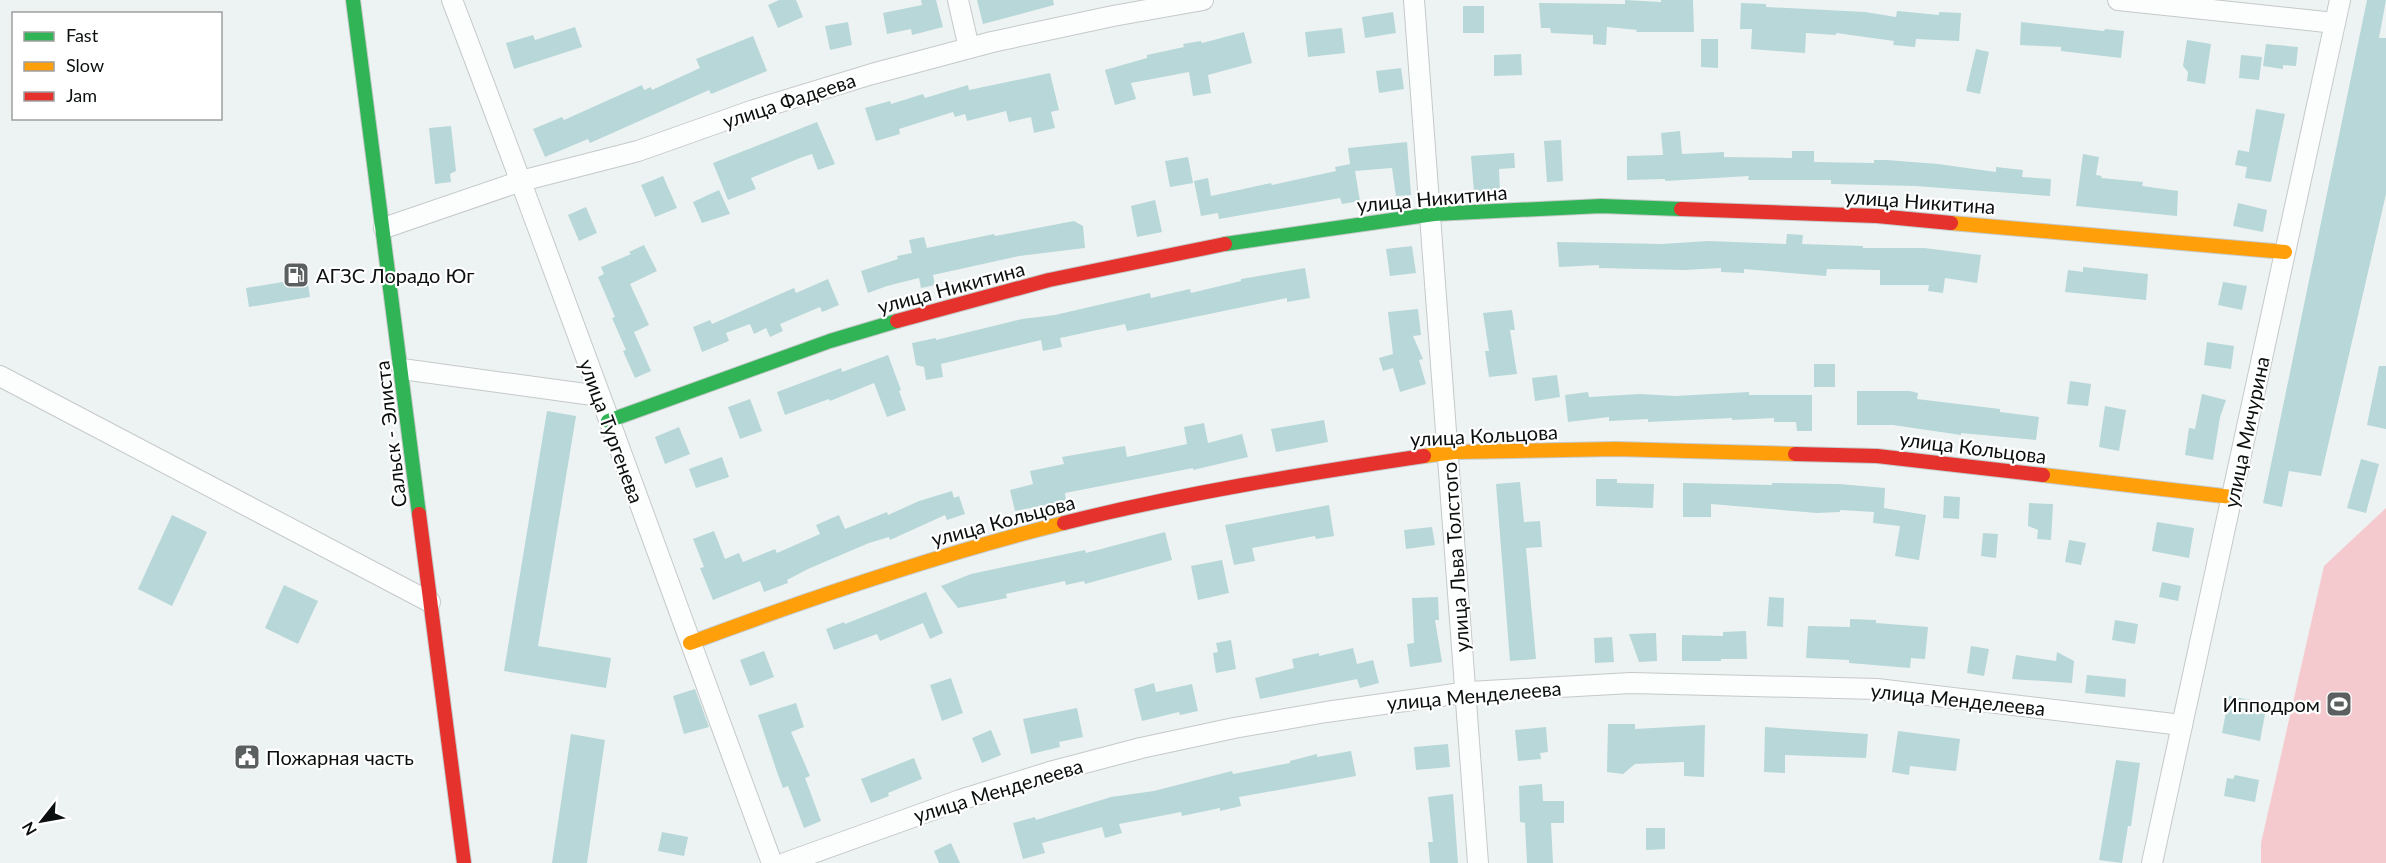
<svg xmlns="http://www.w3.org/2000/svg" width="2386" height="863" font-family="Lato,sans-serif">
	<rect width="100%" height="100%" fill="#edf3f3"/>
	<path fill="#f5cace" d="M2386,508V863H2261V843L2324,566Z"/>
	<g fill="#b8d7d8">
		<path d="M779,0H796L803,17L778,28L768,5Z"/>
		<path d="M921,0H936L943,27L912,35L911,29L887,34L883,13L922,5Z"/>
		<path d="M977,0H1053L1054,5L983,24Z"/>
		<path d="M1625,0L1661,2V0H1693L1694,32H1636L1637,30L1607,27L1606,45L1593,44V35L1551,33L1550,28H1541L1539,3L1625,4Z"/>
		<path d="M2367,0H2386L2379,38H2386V194L2321,476L2289,471L2282,507L2263,503Z"/>
		<path d="M1741,3L1766,4V7L1865,12L1896,17L1897,11L1939,15V12L1961,13L1959,41L1916,39L1915,47L1893,45L1894,41L1836,33V35L1806,33L1805,53L1751,49L1752,29H1740Z"/>
		<rect x="1463" y="6" width="21" height="27"/>
		<path d="M1393,12L1396,33L1365,38L1362,17Z"/>
		<path d="M848,22L852,45L830,50L825,26Z"/>
		<path d="M2021,22L2104,31L2105,29L2124,31L2121,58L2061,51V47L2020,45Z"/>
		<path d="M575,27L582,47L514,69L506,43L533,35L535,40Z"/>
		<path d="M1342,28L1345,53L1308,57L1305,32Z"/>
		<path d="M1244,32L1252,63L1208,75L1211,93L1193,96L1189,72L1131,83L1136,99L1115,105L1105,70L1147,58V55L1184,47L1183,44L1201,41L1202,43Z"/>
		<path d="M753,36L767,71L711,94L709,90L590,143L588,139L545,157L533,129L562,117L564,120L642,85L644,90L651,87L652,90L700,68L696,59Z"/>
		<path d="M1701,39H1718V68L1701,67Z"/>
		<path d="M2187,40L2211,44L2205,84L2187,81L2188,72L2183,66Z"/>
		<path d="M2266,44L2298,47L2296,66L2283,65V69L2263,66Z"/>
		<path d="M1976,49L1989,52L1980,94L1966,91Z"/>
		<path d="M1521,54L1522,75L1494,76V55Z"/>
		<path d="M2241,55L2262,57L2259,80L2239,78Z"/>
		<path d="M1401,68L1404,89L1379,93L1376,71Z"/>
		<path d="M1050,73L1059,110L1051,112L1055,128L1034,133L1031,117L1009,122L1006,111L967,121L965,114L955,117L953,112L899,129L900,134L876,141L865,108L890,101L891,104L923,94L925,98L968,85L969,90Z"/>
		<path d="M2256,109L2285,114L2271,182L2245,178L2247,167L2235,165L2238,150L2249,152Z"/>
		<path d="M817,122L835,164L818,170L812,154L800,158L751,178L756,189L728,200L713,163Z"/>
		<path d="M451,126L456,171L450,174L451,182L435,184L429,128Z"/>
		<path d="M1680,131L1682,154L1724,152V157L1792,158V151H1814V162L1874,163V160H1886L1938,164L1996,172V167L2023,170L2022,177L2051,179L2050,196L1915,186L1831,184V180H1748L1749,176L1665,181V179L1627,180V156L1663,155L1661,133Z"/>
		<path d="M1561,140L1563,181L1547,182L1544,141Z"/>
		<path d="M1407,142L1411,195L1396,196L1392,168L1355,171L1360,201L1342,204L1340,198L1219,219L1218,213L1201,216L1194,181L1208,178L1211,196L1271,183L1272,185L1336,171L1335,167L1350,164L1348,148Z"/>
		<path d="M1514,153L1515,168L1499,169L1500,190L1474,192L1471,156Z"/>
		<path d="M2083,154L2099,157L2096,175L2102,176L2101,178L2143,182L2142,186L2178,191L2177,216L2076,206Z"/>
		<path d="M1188,157L1193,183L1170,187L1165,161Z"/>
		<path d="M663,176L677,208L655,217L641,185Z"/>
		<path d="M719,190L730,214L702,223L693,202Z"/>
		<path d="M1155,200L1162,232L1137,237L1131,206Z"/>
		<path d="M2238,203L2267,210L2263,232L2233,226Z"/>
		<path d="M586,207L597,233L579,241L568,215Z"/>
		<path d="M1074,221L1083,226L1085,248L1019,256L933,275L935,285L921,288L919,278L887,286L868,293L861,271L898,259L897,256L912,253L909,240L924,237L927,248L994,234L995,236Z"/>
		<path d="M1787,234L1803,235L1802,244L1863,246V248H1924L1981,255L1977,283L1945,278L1943,293L1928,291L1929,285H1880V270L1827,269L1826,276L1744,269V273L1721,272V268L1684,270L1599,268V265L1559,267L1557,242L1662,244L1708,241L1786,244Z"/>
		<path d="M644,245L657,271L630,284L649,325L634,332L651,371L635,378L623,351L626,350L612,318L615,317L598,277L604,274L601,267L631,254L629,252Z"/>
		<path d="M1412,246L1416,273L1390,276L1386,249Z"/>
		<path d="M2083,267L2148,274L2146,300L2065,292L2068,270L2083,272Z"/>
		<path d="M1305,268L1310,298L1287,302V298L1127,331L1125,324L1060,338L1062,347L1043,351L1041,340L941,364L943,377L926,380L924,367L916,365L912,343L936,338V340L1022,319L1055,315L1150,293L1151,298L1190,289L1191,293L1241,281V279Z"/>
		<path d="M307,278L310,297L249,307L246,288Z"/>
		<path d="M828,279L839,305L822,312L820,307L780,324L783,331L770,337L766,328L754,334L750,324L726,333L729,341L702,352L693,327L710,320L712,324L794,288L796,293Z"/>
		<path d="M2223,282L2247,286L2242,310L2218,305Z"/>
		<path d="M1418,309L1421,335L1413,336L1423,359L1419,360L1426,384L1400,392L1393,368L1383,371L1379,358L1393,354L1388,312Z"/>
		<path d="M1512,310L1515,330H1510L1517,374L1489,377L1485,351H1489L1483,313Z"/>
		<path d="M2207,342L2234,346L2231,369L2204,365Z"/>
		<path d="M888,355L901,390L899,391L906,410L887,417L874,383L830,401L829,399L785,415L777,392L841,368L842,372Z"/>
		<rect x="1814" y="364" width="21" height="23"/>
		<path d="M2379,366H2386V429L2367,425Z"/>
		<path d="M1557,375L1560,397L1535,401L1532,378Z"/>
		<path d="M2070,381L2091,384L2088,406L2067,404Z"/>
		<path d="M1857,391H1910L1918,393L1917,399L2000,409V412L2039,417L2036,440L1961,433V435L1893,425H1857Z"/>
		<path d="M1588,392L1589,397L1640,394L1675,396L1749,392V395H1812V431H1797L1796,422H1774V418L1732,420V418L1648,422V419L1609,421V417L1568,422L1565,395Z"/>
		<path d="M2202,394L2226,400L2220,417L2213,460L2185,455L2189,428L2195,429Z"/>
		<path d="M750,399L762,431L740,439L728,407Z"/>
		<path d="M2105,406L2126,410L2119,451L2099,447Z"/>
		<path d="M547,411L576,416L538,646L611,658L606,688L504,671Z"/>
		<path d="M1324,420L1328,442L1276,452L1271,429Z"/>
		<path d="M1204,423L1208,443L1242,434L1248,457L1193,470V468L1065,493L1066,501L1015,511L1010,490L1033,484L1030,471L1064,464L1062,457L1125,446L1127,457L1187,444L1184,427Z"/>
		<path d="M679,427L690,454L665,464L655,437Z"/>
		<path d="M722,457L729,477L696,488L689,469Z"/>
		<path d="M2361,459L2379,464L2366,513L2347,508Z"/>
		<path d="M1596,479H1617V483L1654,484L1653,508L1596,506Z"/>
		<path d="M1520,482L1524,522L1540,521L1542,547L1526,548L1536,659L1510,661L1496,484Z"/>
		<path d="M1683,483L1772,485V483L1839,484L1885,488L1884,508L1926,515L1919,560L1895,556L1900,526L1873,523L1874,512L1840,510V512L1817,513L1711,504V517H1683Z"/>
		<path d="M952,491L954,498L959,496L965,514L947,520L945,515L890,540L889,537L869,543L808,569L787,580L788,583L764,592L760,581L713,600L700,568L704,567L693,539L714,531L725,559L739,553L743,562L775,549L777,553L820,534L816,525L839,515L845,529L887,512L888,515L919,501Z"/>
		<path d="M1944,496L1960,497L1959,519L1943,518Z"/>
		<path d="M2029,503L2053,504L2051,540L2037,539L2038,530L2028,526Z"/>
		<path d="M1329,505L1334,536L1316,539L1315,536L1252,548L1255,561L1234,565L1225,525Z"/>
		<path d="M172,515L207,532L172,606L138,589Z"/>
		<path d="M2157,522L2194,528L2189,558L2152,551Z"/>
		<path d="M1432,527L1435,545L1406,549L1404,530Z"/>
		<path d="M1165,532L1172,560L1085,584L1084,581L1066,585L1065,581L1006,594L1007,598L958,608L941,586L971,574L1085,550L1086,553Z"/>
		<path d="M1983,533L1998,534L1996,558L1981,556Z"/>
		<path d="M2069,540L2086,543L2081,565L2065,562Z"/>
		<path d="M1222,560L1229,593L1198,600L1191,566Z"/>
		<path d="M2162,582L2181,586L2178,601L2159,597Z"/>
		<path d="M284,585L318,601L298,644L265,628Z"/>
		<path d="M926,592L943,633L930,639L923,623L880,641L877,634L834,650L826,629L844,622L845,624Z"/>
		<path d="M1438,597L1439,620H1435L1442,662L1410,667L1407,644L1414,643L1412,598Z"/>
		<path d="M1769,597L1784,598L1783,627L1767,626Z"/>
		<path d="M1850,619L1876,620V623L1928,627L1925,659L1911,658L1910,668L1849,663V660L1806,658L1808,626L1850,627Z"/>
		<path d="M2115,620L2138,624L2135,644L2112,640Z"/>
		<path d="M1746,631L1747,659H1721V661H1682V635L1723,636V632Z"/>
		<path d="M1656,633L1657,661L1639,662L1629,634Z"/>
		<path d="M1612,637L1614,662L1595,663L1594,638Z"/>
		<path d="M1231,640L1236,669L1216,673L1213,653L1218,652L1216,643Z"/>
		<path d="M1971,646L1989,649L1984,676L1967,673Z"/>
		<path d="M1353,648L1357,664L1373,660L1379,683L1360,688L1357,679L1260,699L1255,678L1294,668L1292,659L1319,653V656Z"/>
		<path d="M764,651L774,677L750,686L740,660Z"/>
		<path d="M2057,652L2074,661L2072,683L2012,679L2016,655L2056,661Z"/>
		<path d="M2087,675L2126,679L2125,697L2085,693Z"/>
		<path d="M951,678L963,713L942,721L930,685Z"/>
		<path d="M1154,683L1156,692L1192,684L1198,711L1180,715L1179,712L1142,721L1134,689Z"/>
		<path d="M695,689L709,727L684,734L673,696Z"/>
		<path d="M2229,696L2267,703L2260,741L2222,733Z"/>
		<path d="M796,703L804,727L791,732L810,776L805,778L821,821L804,828L788,786L783,788L777,772L758,715Z"/>
		<path d="M1077,708L1083,737L1059,742L1060,747L1031,754L1023,719Z"/>
		<path d="M1608,724H1635V729L1705,725L1704,777L1684,776V762L1635,764L1623,774L1607,772Z"/>
		<path d="M1546,727L1548,752L1540,753L1541,759L1518,761L1515,730Z"/>
		<path d="M1765,727L1868,734L1866,758L1785,755V773L1764,772Z"/>
		<path d="M991,730L1001,755L982,763L972,738Z"/>
		<path d="M1898,731L1960,739L1956,771L1910,766L1909,775L1892,772Z"/>
		<path d="M571,734L605,740L587,863H552Z"/>
		<path d="M1448,744L1450,767L1416,770L1414,747Z"/>
		<path d="M1351,751L1356,776L1239,797L1241,806L1220,811V808L1182,816L1181,812L1119,824L1122,833L1105,838L1102,827L1042,843L1045,853L1023,859L1013,823L1035,817L1036,820L1111,797L1154,791L1232,771L1233,774L1290,763V761L1317,754V757Z"/>
		<path d="M914,758L922,779L888,793L889,796L871,803L861,779Z"/>
		<path d="M2116,760L2140,763L2131,826H2128L2122,863L2099,860Z"/>
		<path d="M2235,775L2259,780L2255,802L2224,796L2227,778L2233,779Z"/>
		<path d="M1542,784L1543,801H1564V823H1551L1553,863H1527L1525,823L1520,822L1519,786Z"/>
		<path d="M1453,794L1458,863H1430L1428,842H1433L1428,797Z"/>
		<path d="M1646,828H1665V849L1646,850Z"/>
		<path d="M662,832L688,837L684,856L658,851Z"/>
		<path d="M951,843L960,863H939L934,851Z"/>
	</g>
	<g fill="none" stroke-linecap="round" stroke-linejoin="round">
		<g stroke="#c5c9c9" stroke-width="22">
			<g id="street">
				<path d="M452,0C562,286 665,575 772,863"/>
				<path d="M958,0L969,48"/>
				<path d="M1414,0L1478,863"/>
				<path d="M2118,0L2335,23"/>
				<path d="M384,228L521,181L638,151L754,110L872,74L992,42L1113,16L1203,0"/>
				<path d="M402,369L600,396"/>
				<path d="M0,376L430,602"/>
				<path d="M785,863L960,800L1050,772L1141,748L1234,728L1326,712L1469,692L1631,683L1877,689L2182,725"/>
				<path d="M2152,863L2340,0"/>
			</g>
		</g>
		<g stroke="#c5c9c9" stroke-width="16">
			<g id="fast">
				<path d="M353,0L419,514"/>
				<path d="M1225,244L1434,214L1601,206L1681,209"/>
				<path d="M608,421L830,341L897,321"/>
			</g>
		</g>
		<g stroke="#c5c9c9" stroke-width="16">
			<g id="slow">
				<path d="M1951,223L2285,252"/>
				<path d="M1424,456L1454,452L1616,449L1795,454"/>
				<path d="M2043,475L2232,497"/>
				<path d="M690,643C813,597 936,555 1064,523"/>
			</g>
		</g>
		<g stroke="#c5c9c9" stroke-width="16">
			<g id="jam">
				<path d="M1681,209L1877,216L1951,223"/>
				<path d="M897,321L1049,280L1225,244"/>
				<path d="M1795,454L1877,456L2043,475"/>
				<path d="M419,514L464,863"/>
				<path d="M1064,523C1183,493 1303,474 1424,456"/>
			</g>
		</g>
		<use href="#street" stroke="#fcfdfd" stroke-width="20"/>
		<use href="#fast" stroke="#30b455" stroke-width="14"/>
		<use href="#slow" stroke="#ff9f0a" stroke-width="14"/>
		<use href="#jam" stroke="#e5322d" stroke-width="14"/>
	</g>
	<defs>
		<g id="fuel-square" transform="scale(1.35)"><rect x="-9" y="-9" width="18" height="18" rx="4" fill="#5b5f5f" stroke="#fff"/><path d="M-5.5-6h7V0h2V4h1.3V-2.5L3-4.5l.8-.8L6-3V5H2.5V1h-1V6h-7ZM-4.2-4.7v3.2H.2V-4.7Z" fill="#fff"/></g>
		<g id="stadium-square" transform="scale(1.35)"><rect x="-9" y="-9" width="18" height="18" rx="4" fill="#5b5f5f" stroke="#fff"/><path d="M0-5a6.5 5 0 1 0 0 10a6.5 5 0 1 0 0-10ZM-3.5-1.8h7v3.6h-7Z" fill="#fff"/></g>
		<g id="civic-square" transform="scale(1.35)"><rect x="-9" y="-9" width="18" height="18" rx="4" fill="#5b5f5f" stroke="#fff"/><path d="M-.6-6.5H3V-4.5H.6V-3L4-1V1h2V6H-6V1h2V-1L-.6-3ZM-1.2 2.5V6h2.4V2.5Z" fill="#fff"/></g>
	</defs>
	<g fill-rule="evenodd">
		<use href="#fuel-square" x="296" y="275"/>
		<use href="#stadium-square" x="2339" y="704"/>
		<use href="#civic-square" x="247" y="757"/>
	</g>
	<g text-anchor="middle" dominant-baseline="central" stroke-width="4.5" stroke-linejoin="round" paint-order="stroke">
		<g font-size="20" fill="#0c0f0f" stroke="#fff">
			<text transform="translate(789 100) rotate(-18)">улица Фадеева</text>
			<text transform="translate(1432 198) rotate(-5)">улица Никитина</text>
			<text transform="translate(1920 201) rotate(4)">улица Никитина</text>
			<text transform="translate(951 287) rotate(-15)">улица Никитина</text>
			<text transform="translate(612 431) rotate(70)">улица Тургенева</text>
			<text transform="translate(2246 432) rotate(-78)">улица Мичурина</text>
			<text transform="translate(390 434) rotate(-97)">Сальск - Элиста</text>
			<text transform="translate(1484 435) rotate(-3)">улица Кольцова</text>
			<text transform="translate(1973 447) rotate(7)">улица Кольцова</text>
			<text transform="translate(1003 520) rotate(-15)">улица Кольцова</text>
			<text transform="translate(1455 557) rotate(-94)">улица Льва Толстого</text>
			<text transform="translate(1474 695) rotate(-5)">улица Менделеева</text>
			<text transform="translate(1958 699) rotate(6)">улица Менделеева</text>
			<text transform="translate(998 790) rotate(-17)">улица Менделеева</text>
		</g>
		<g font-size="20" fill="#0c0f0f" stroke="#fff" text-anchor="start">
			<text x="316" y="275">АГЗС Лорадо Юг</text>
			<text x="2320" y="704" text-anchor="end">Ипподром</text>
			<text x="266" y="757">Пожарная часть</text>
		</g>
	</g>
	<rect x="12" y="12" width="210" height="108" fill="#ffffff" stroke="#9e9f9f" stroke-width="1.5"/>
	<rect x="24" y="32" width="30" height="9" fill="#30b455" stroke="#9e9f9f" stroke-width="1.5"/>
	<text x="66" y="42" font-size="18" fill="#0c0f0f">Fast</text>
	<rect x="24" y="62" width="30" height="9" fill="#ff9f0a" stroke="#9e9f9f" stroke-width="1.5"/>
	<text x="66" y="72" font-size="18" fill="#0c0f0f">Slow</text>
	<rect x="24" y="92" width="30" height="9" fill="#e5322d" stroke="#9e9f9f" stroke-width="1.5"/>
	<text x="66" y="102" font-size="18" fill="#0c0f0f">Jam</text>
	<g transform="translate(42 821) rotate(239)" stroke="#ffffff" stroke-width="4.5" paint-order="stroke">
	<path d="M0-4.5L10 22L0 15L-10 22Z" fill="#0c0f0f"/>
	<text y="-9" font-size="16" font-weight="bold" text-anchor="middle" fill="#0c0f0f">N</text>
	</g>
</svg>
